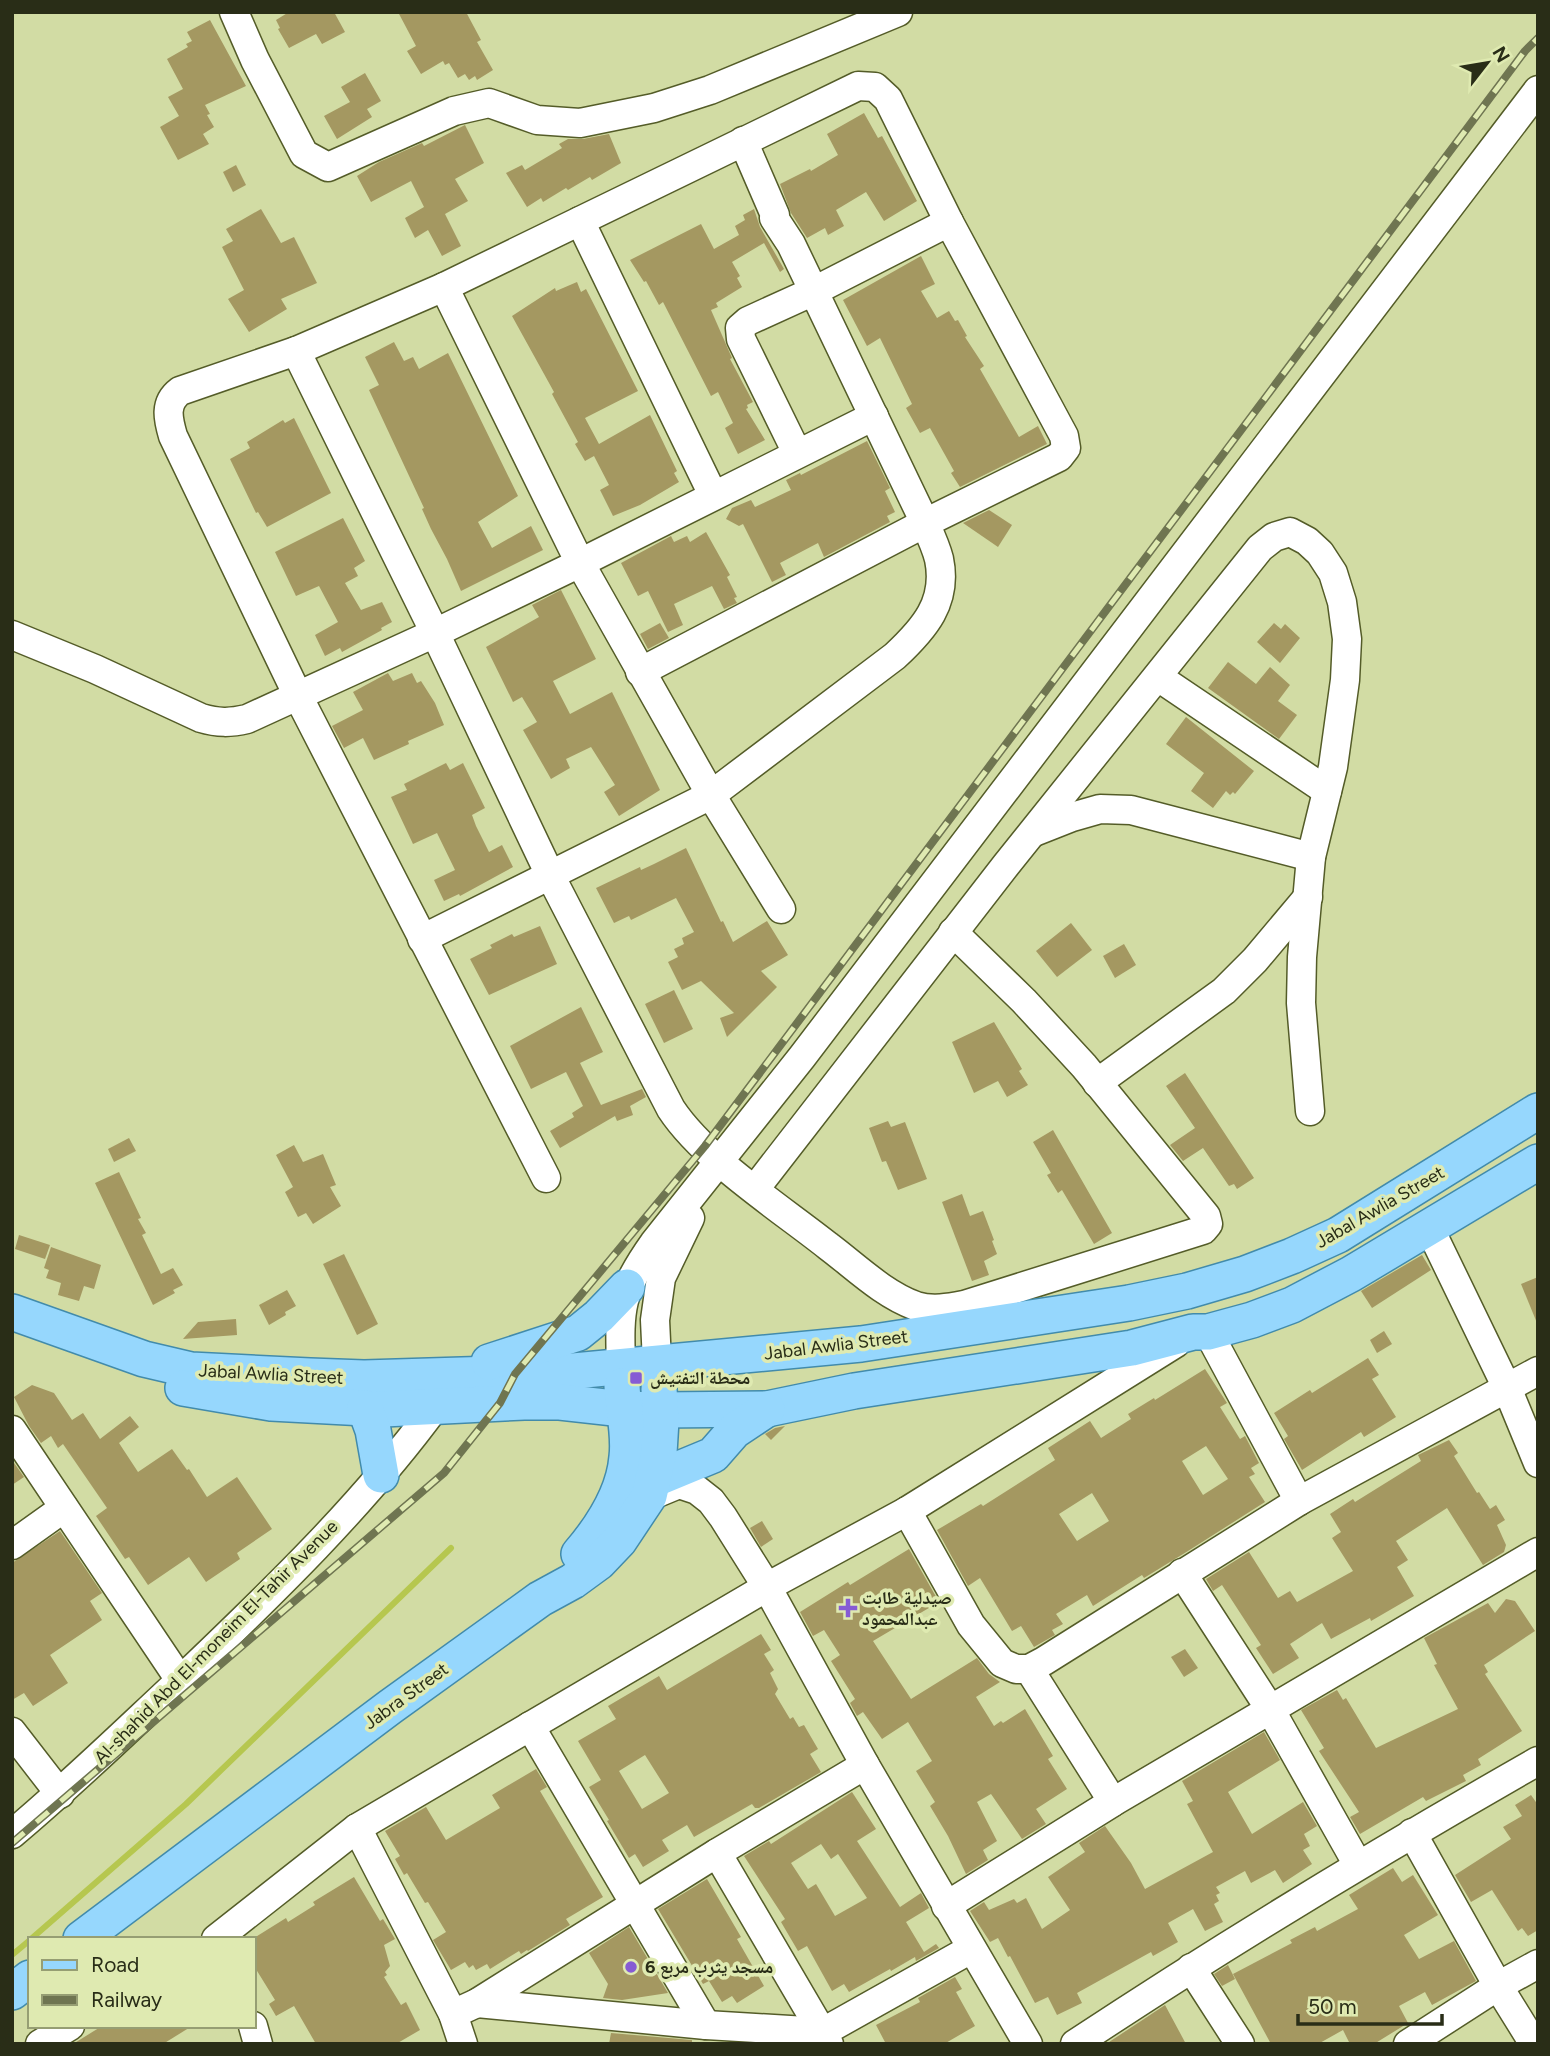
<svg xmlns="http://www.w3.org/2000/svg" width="1550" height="2056" font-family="Figtree,'Noto Naskh Arabic',sans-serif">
	<rect width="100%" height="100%" fill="#d2dca4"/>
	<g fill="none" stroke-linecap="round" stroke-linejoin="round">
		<g stroke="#b6c74f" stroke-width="6">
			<path d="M31,1939L186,1804L451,1548"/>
			<path d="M12,1955L30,1940"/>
		</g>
	</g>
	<g fill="#a49861" fill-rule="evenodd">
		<path d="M289,12H334L345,32L322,44L316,34L289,48L278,29L280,28L276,20Z"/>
		<path d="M398,12H466L481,40L477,42L493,70L477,80L475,76L469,80L465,74L458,78L449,63L445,65L443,61L421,74L407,51L416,46Z"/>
		<path d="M210,20L246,86L205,105L210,114L207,115L214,127L203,134L209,144L178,160L160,127L179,116L168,97L183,89L167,59L188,47L186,44L192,41L187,32Z"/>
		<path d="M365,73L381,101L367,109L372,117L337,139L324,116L350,102L341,87Z"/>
		<path d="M864,113L878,138L882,136L917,201L884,221L866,192L836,210L844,226L828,235L825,228L807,238L791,213L780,184L810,169L811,171L838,155L827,134Z"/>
		<path d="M465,125L484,163L455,179L468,201L445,214L461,246L442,256L428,230L415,238L405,218L424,207L411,181L371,202L357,176L379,162L422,143L424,146Z"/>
		<path d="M609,134L621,163L592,180L590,177L568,190L566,188L543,202L541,198L527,207L506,173L522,165L525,170L562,148L559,144L568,139H583Z"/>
		<path d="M236,165L246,185L233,192L223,172Z"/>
		<path d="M261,209L281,243L294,237L317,283L281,299L287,309L249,332L228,299L244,290L222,247L233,241L226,229Z"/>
		<path d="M754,209L760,227L784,269L780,272L764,243L732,262L740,276L737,278L742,287L716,303L718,307L711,310L732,358L730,359L753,402L747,405L748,408L746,409L765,440L738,454L725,428L733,423L718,392L711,396L663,302L659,305L646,281L644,282L630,260L701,224L714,249L739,235L735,226L745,220L743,215Z"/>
		<path d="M921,256L935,284L921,291L937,318L949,311L955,321L958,320L967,336L965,337L984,366L980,369L1019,437L1038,426L1047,444L960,487L951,473L954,471L930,428L920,433L906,408L912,404L880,338L867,346L843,300Z"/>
		<path d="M577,282L581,292L586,289L638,391L585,418L599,444L650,415L677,471L674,473L679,482L640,505L613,516L600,490L609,485L594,456L585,461L575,444L578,442L552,394L554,392L512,316L555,288L556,291Z"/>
		<path d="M394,342L404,361L413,357L419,369L448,353L518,496L478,522L492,548L531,526L543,550L461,591L447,559L431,529L422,509L424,508L369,390L379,385L365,357Z"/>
		<path d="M294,418L331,493L267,527L258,512L256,513L230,459L250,448L247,442L283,420L285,423Z"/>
		<path d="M867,441L890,488L885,491L895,512L887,516L890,522L824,557L818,543L780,563L786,575L772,582L743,524L739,526L726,519L732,508L751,500L755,507L791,490L786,480L800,473L801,475Z"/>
		<path d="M989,510L1012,525L998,547L963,523Z"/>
		<path d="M343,518L365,561L354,568L358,576L345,583L361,610L382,602L392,622L381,628L382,630L342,652L340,648L325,656L315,635L338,622L319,586L296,596L275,552Z"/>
		<path d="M706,532L730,575L727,577L737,597L734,598L737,603L724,609L712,586L674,604L683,625L668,632L648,591L638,596L621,563L671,536L674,542L687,536L690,542Z"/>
		<path d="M561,590L596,659L553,681L555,685L570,714L612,692L660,790L619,816L604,792L615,785L591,747L566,759L570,768L551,779L523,730L537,722L522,697L513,702L486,647L539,617L532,605Z"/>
		<path d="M660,623L669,638L648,649L640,634Z"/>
		<path d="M1274,623L1281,629L1285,624L1300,638L1280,663L1257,642Z"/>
		<path d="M1228,662L1256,684L1270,667L1290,685L1278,701L1297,715L1279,739L1208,688Z"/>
		<path d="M388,673L393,681L412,673L417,683L421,681L435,703L444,725L408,741L409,744L374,760L363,738L344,748L332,726L363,710L353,692Z"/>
		<path d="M1186,717L1254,771L1235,794L1233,792L1230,795L1226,791L1213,808L1191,791L1204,773L1166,744Z"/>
		<path d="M446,763L450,770L463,763L485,808L472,815L476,826L489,852L502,845L513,867L460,896L459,894L444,901L434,880L455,870L437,833L413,844L391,797L407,790L404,784Z"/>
		<path d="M686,848L721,922L723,921L733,942L767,921L788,955L761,971L777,987L727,1037L720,1018L734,1013L701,981L682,990L668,962L678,957L674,949L684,944L682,938L694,932L676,898L631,920L629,916L614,923L596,888L640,867L641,870L654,864Z"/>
		<path d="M1071,923L1092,950L1057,977L1036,951Z"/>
		<path d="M540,926L557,964L489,995L470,959L492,948L490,945L512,934L514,937Z"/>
		<path d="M1124,944L1136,965L1115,978L1103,956Z"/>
		<path d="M674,990L693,1029L664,1043L645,1004Z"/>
		<path d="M581,1007L603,1052L580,1063L601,1105L642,1089L646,1097L630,1106L633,1115L617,1121L615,1116L560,1148L550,1131L574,1117L572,1113L583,1106L566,1072L531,1089L510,1046Z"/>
		<path d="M994,1022L1022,1069L1019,1071L1028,1085L1007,1097L998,1081L974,1093L952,1042Z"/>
		<path d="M1185,1073L1254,1178L1237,1189L1234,1184L1229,1186L1203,1148L1183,1161L1170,1145L1195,1128L1166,1086Z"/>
		<path d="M888,1121L891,1127L905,1122L927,1179L898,1190L886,1161L882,1162L869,1128Z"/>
		<path d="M1053,1130L1112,1233L1094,1244L1062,1190L1058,1193L1047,1175L1051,1173L1033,1142Z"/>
		<path d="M129,1138L136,1151L114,1162L108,1149Z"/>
		<path d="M294,1145L303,1162L323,1154L336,1185L330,1187L341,1206L313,1224L306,1213L298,1217L285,1192L293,1187L276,1155Z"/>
		<path d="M119,1172L141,1218L138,1219L146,1233L142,1235L161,1274L173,1268L183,1285L173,1290L175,1293L153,1305L95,1183Z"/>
		<path d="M962,1194L970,1216L983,1211L994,1240L992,1241L997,1254L984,1261L989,1275L972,1281L942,1202Z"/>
		<path d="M19,1235L50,1245L45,1259L15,1249Z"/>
		<path d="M51,1247L101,1265L94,1289L84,1286L79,1301L58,1295L61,1283L46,1278L49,1270L44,1268Z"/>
		<path d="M344,1254L378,1324L357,1335L323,1264Z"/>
		<path d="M1422,1255L1431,1270L1372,1308L1361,1291Z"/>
		<path d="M1538,1277V1323H1537L1521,1284Z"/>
		<path d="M287,1290L296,1306L285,1312L286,1315L269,1325L259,1305Z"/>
		<path d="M236,1319L237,1335L183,1339L198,1322Z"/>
		<path d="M1384,1331L1392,1344L1377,1353L1370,1340Z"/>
		<path d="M1368,1358L1379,1375L1372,1379L1396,1417L1364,1437L1361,1432L1302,1470L1284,1439L1288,1436L1274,1413L1310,1390L1312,1393Z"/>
		<path d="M1205,1369L1227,1403L1220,1407L1240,1439L1245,1436L1259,1463L1251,1468L1255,1474L1249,1477L1265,1502L1188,1551L1144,1578L1142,1575L1093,1606L1087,1595L1056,1614L1063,1624L1052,1630L1055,1635L1034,1647L1021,1626L1012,1631L980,1578L968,1586L937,1530L981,1504L983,1506L1055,1460L1048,1448L1090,1421L1101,1438L1131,1419L1128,1414L1154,1398L1155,1400ZM1206,1446L1228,1479L1203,1495L1182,1461ZM1092,1493L1109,1521L1077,1541L1059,1514Z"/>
		<path d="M32,1385L54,1393L72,1420L83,1413L100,1439L130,1416L139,1427L119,1443L138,1472L172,1449L187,1470L189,1469L207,1497L237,1477L272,1529L237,1553L240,1559L206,1582L189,1557L148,1585L129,1557L125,1559L96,1516L107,1508L63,1444L58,1448L51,1436L41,1443L29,1426L14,1397Z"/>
		<path d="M785,1426L771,1440L765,1434L775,1428Z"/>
		<path d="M1449,1440L1458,1453L1454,1456L1477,1493L1479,1492L1490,1509L1496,1505L1505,1520L1497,1525L1506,1545L1504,1552L1483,1565L1447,1508L1396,1541L1408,1560L1397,1567L1414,1596L1371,1621L1370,1618L1331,1639L1322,1623L1290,1644L1299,1658L1273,1674L1256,1648L1261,1645L1222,1585L1213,1591L1206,1579L1249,1552L1278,1598L1290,1591L1297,1602L1353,1571L1332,1538L1341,1532L1330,1514L1353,1499L1355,1502L1421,1461L1418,1455Z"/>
		<path d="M12,1460L24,1477L12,1485Z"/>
		<path d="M762,1521L773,1539L761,1547L750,1528Z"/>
		<path d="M60,1531L102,1593L90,1601L102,1620L50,1655L68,1683L33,1706L24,1693L12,1700V1563Z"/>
		<path d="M909,1549L939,1602L873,1641L911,1699L977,1658L989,1674L1000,1682L976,1697L994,1726L1001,1721L1003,1723L1025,1709L1053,1756L1048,1759L1067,1789L1036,1809L1046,1824L1022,1839L991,1794L977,1802L997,1841L983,1850L988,1860L966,1874L948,1836L930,1806L935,1802L916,1771L932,1761L908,1722L882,1739L863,1712L857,1716L850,1703L855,1699L831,1661L840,1655L824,1630L813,1636L800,1612L848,1582L850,1585Z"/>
		<path d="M1506,1599L1515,1601L1535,1631L1484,1665L1488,1672L1485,1674L1522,1731L1478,1759L1481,1765L1463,1775L1466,1781L1426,1801L1423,1797L1360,1834L1350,1817L1359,1812L1319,1751L1324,1748L1301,1710L1337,1690L1343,1700L1346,1698L1376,1748L1458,1709L1434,1665L1437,1664L1424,1638L1488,1603L1495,1613Z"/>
		<path d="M761,1634L771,1650L764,1654L774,1670L770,1673L778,1689L775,1694L790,1719L793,1717L799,1727L804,1725L818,1749L810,1754L821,1772L759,1808H755L752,1804L694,1837L687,1825L662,1840L669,1851L643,1867L635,1854L629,1858L607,1821L609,1820L589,1787L601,1780L578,1741L616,1719L608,1706L659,1676L667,1690ZM645,1755L669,1793L642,1809L619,1771Z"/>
		<path d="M1185,1649L1198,1668L1184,1677L1171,1657Z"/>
		<path d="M1264,1732L1280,1760L1228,1792L1252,1834L1303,1802L1317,1826L1304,1834L1310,1846L1303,1850L1312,1864L1283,1883L1275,1870L1251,1883L1245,1871L1216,1887L1220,1893L1216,1895L1219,1901L1214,1904L1223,1922L1205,1931L1193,1909L1168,1923L1178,1942L1153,1956L1151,1952L1077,1993L1082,2003L1057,2015L1048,1997L1035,2003L1010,1956L1008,1957L998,1938L990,1942L970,1911L984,1902L989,1910L1014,1899L1017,1903L1026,1898L1042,1929L1070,1910L1048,1877L1085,1852L1079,1843L1105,1826L1131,1863L1145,1889L1213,1852L1187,1804L1193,1801L1182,1781Z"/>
		<path d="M536,1769L547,1787L540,1791L603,1897L566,1919L570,1925L528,1951L527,1950L521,1954L519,1951L490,1969L487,1964L476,1970L473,1965L469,1968L465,1962L451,1970L433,1940L446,1932L428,1902L425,1903L407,1873L404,1875L395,1859L400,1856L385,1831L426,1807L446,1840L500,1808L492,1795Z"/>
		<path d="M852,1792L876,1829L857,1841L900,1907L921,1893L929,1908L906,1922L924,1952L936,1944L939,1948L916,1961L915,1957L891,1971L890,1969L849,1992L844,1984L832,1991L807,1946L798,1951L781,1922L785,1919L744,1856L769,1841L771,1844ZM821,1844L831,1859L838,1854L867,1898L835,1916L816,1884L808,1889L791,1863Z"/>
		<path d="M1531,1795L1538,1805V1930L1528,1936L1522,1928L1518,1931L1492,1890L1471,1902L1455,1875L1511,1839L1503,1827L1522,1816L1515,1805Z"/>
		<path d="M1393,1868L1402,1882L1413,1875L1438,1915L1404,1935L1419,1959L1454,1941L1476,1981L1432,2005L1425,1992L1399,2006L1408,2023L1374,2044H1350L1343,2030L1318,2044H1271L1233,1974L1292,1943L1290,1940L1315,1927L1317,1931L1358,1909L1349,1895Z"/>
		<path d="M354,1877L380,1921L383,1919L395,1939L384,1945L390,1966L385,1972L387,1975L384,1977L401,2005L406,2002L420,2030L396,2044H316L294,2006L276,2016L269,2004L275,2000L254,1966V1938L286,1918L288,1922L315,1905L313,1902Z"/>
		<path d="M707,1879L741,1937L737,1939L764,1986L737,2003L732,1996L722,2002L709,1981L703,1984L658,1909Z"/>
		<path d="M629,1927L668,1993L622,2000L603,1998L608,1984L589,1953Z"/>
		<path d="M1228,1965L1235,1979L1222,1986L1214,1974Z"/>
		<path d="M955,1977L962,1989L956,1992L975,2026L944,2044H886L876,2025L920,2002L918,1998Z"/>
		<path d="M1165,2005L1186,2044H1106L1141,2021Z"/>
		<path d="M102,2026H192L163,2044H73Z"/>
		<path d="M611,2033L692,2040V2044H609Z"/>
	</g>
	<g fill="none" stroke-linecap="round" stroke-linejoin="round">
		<g stroke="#545c28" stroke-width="31">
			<g id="minor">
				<path d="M234,12L255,60L304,154L328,167L454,111L489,103L537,120L580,123L654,108L710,90L898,12"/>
				<path d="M580,221L713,495"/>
				<path d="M444,287L580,563L711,795L781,909"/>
				<path d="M296,351L435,633L551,877L671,1109C704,1159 780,1208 828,1246C856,1267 883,1294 916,1306C932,1311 949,1308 964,1305L1203,1230L1208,1224L1206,1216L1084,1066L1024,1001L953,932"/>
				<path d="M797,453L741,339L740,328L748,321L814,291L949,222"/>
				<path d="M12,635L95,669L201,718C218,723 230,723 247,719L435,633L580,563L874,416"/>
				<path d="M1158,677L1327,791"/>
				<path d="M1034,832L1072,817L1100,809L1131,810L1311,857"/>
				<path d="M422,939L711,795L895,656C924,629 948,602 939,559C936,547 930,534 925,523L791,244L774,218L775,215L743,141"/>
				<path d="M1097,1083L1224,991L1255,960L1308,897"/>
				<path d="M546,1178L298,696L173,436C168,419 164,403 180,391L296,351L444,287L858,86L875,87L888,99L949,222L1064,436L1066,448L1059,457L925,523L640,672"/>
				<path d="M755,1189L1006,865L1260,548L1274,537L1290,532L1307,541L1320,553L1333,573L1342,602L1347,639L1345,680L1333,767L1311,857L1302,957L1301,1003L1310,1111"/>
				<path d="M1429,1227L1507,1388L1538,1463"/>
				<path d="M1208,1332L1299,1501"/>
				<path d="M657,1362L655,1320L661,1278L690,1218"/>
				<path d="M621,1365C619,1308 620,1291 654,1243L802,1057L1538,90"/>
				<path d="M12,1430L180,1680"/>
				<path d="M650,1496L679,1484L697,1490L711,1501L723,1517L767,1587L865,1765L1028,2044"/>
				<path d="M907,1511L971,1625L1002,1663L1016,1669H1029L1044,1661L1299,1501L1538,1371"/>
				<path d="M12,1545L64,1508"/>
				<path d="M1182,1573L1270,1709L1358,1865"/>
				<path d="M1029,1669L1113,1802"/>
				<path d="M530,1726L706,2025"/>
				<path d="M12,1732L60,1794"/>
				<path d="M357,1828L453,2014L463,2044"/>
				<path d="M1412,1833L1498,1986L1534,2044"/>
				<path d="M12,1834C73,1783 128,1729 185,1676C273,1592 363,1505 435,1407"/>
				<path d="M717,1853L829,2044"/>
				<path d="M946,1906L1113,1802L1538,1552"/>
				<path d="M216,1939L357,1828L767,1587L907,1511L1176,1343"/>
				<path d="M1191,1968L1240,2044"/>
				<path d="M477,2003L706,2025L823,2032L971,1949"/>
				<path d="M453,2014L477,2003L717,1853L865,1765"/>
				<path d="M253,2026L258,2044"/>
				<path d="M40,2044L70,2026"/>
				<path d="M1075,2044C1226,1944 1380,1851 1538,1761"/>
				<path d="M1408,2044L1498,1986L1538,1964"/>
			</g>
		</g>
		<g stroke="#428bab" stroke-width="38">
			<g id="major">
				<path d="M12,1312L144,1359L191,1370L310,1376L364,1378L563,1372L861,1344L1129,1303L1187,1291L1245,1274L1292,1256L1338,1235L1538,1111"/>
				<path d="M489,1362L578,1333L599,1316L627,1287"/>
				<path d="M183,1388L271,1403L384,1409L524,1402H560L623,1409L660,1410L767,1409L854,1391L1132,1348L1193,1332H1208L1252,1320L1292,1305L1351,1274L1538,1162"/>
				<path d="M365,1408L373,1430L381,1475"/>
				<path d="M655,1479L713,1455L734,1431L767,1409"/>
				<path d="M579,1554C603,1526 624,1494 627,1457C630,1433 623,1409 622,1386"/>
				<path d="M81,1939L390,1707L540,1599L573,1581L599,1562L619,1541L649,1496L659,1453L661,1420L659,1389"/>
				<path d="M12,1992L30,1978"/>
			</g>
		</g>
		<use href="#minor" stroke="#fff" stroke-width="28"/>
		<use href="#major" stroke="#96d7fd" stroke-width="35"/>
		<g stroke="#6f7551" stroke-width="8">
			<path id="rail" d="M12,1843L444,1473L500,1403L515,1374L705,1146L1525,51L1538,38"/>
		</g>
		<use href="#rail" stroke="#dfeab1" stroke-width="5" stroke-dasharray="16" stroke-linecap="butt"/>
	</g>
	<g fill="#865bd4" stroke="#dfeab1" stroke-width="2.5">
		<rect x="629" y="1371" width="14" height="14" rx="3.5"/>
		<path d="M844.5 1597.5h7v7h7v7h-7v7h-7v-7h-7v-7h7z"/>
		<circle cx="631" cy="1967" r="7"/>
	</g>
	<g text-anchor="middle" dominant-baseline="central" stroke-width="7" stroke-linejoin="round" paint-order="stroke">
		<g font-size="18" fill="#292d17" stroke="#dfeab1">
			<text transform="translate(1380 1207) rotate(-30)">Jabal Awlia Street</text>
			<text transform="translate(836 1345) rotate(-7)">Jabal Awlia Street</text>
			<text transform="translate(271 1374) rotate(3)">Jabal Awlia Street</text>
			<text transform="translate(216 1642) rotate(-45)">Al-shahid Abd El-moneim El-Tahir Avenue</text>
			<text transform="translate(406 1696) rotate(-36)">Jabra Street</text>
		</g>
		<g font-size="18" font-weight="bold" fill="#292d17" stroke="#dfeab1" text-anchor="start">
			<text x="650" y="1378">محطة التفتيش</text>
			<text x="862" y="1598">صيدلية طابت<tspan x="862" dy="21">عبدالمحمود</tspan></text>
			<text x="645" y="1967">مسجد يثرب مربع 6</text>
		</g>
	</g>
	<rect width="1550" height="2056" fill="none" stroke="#292d17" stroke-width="28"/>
	<rect x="28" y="1937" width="228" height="91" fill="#dfeab1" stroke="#969e73" stroke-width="2"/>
	<rect x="42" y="1960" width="35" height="10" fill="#96d7fd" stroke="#969e73" stroke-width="2"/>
	<text x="91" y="1972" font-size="21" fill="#292d17">Road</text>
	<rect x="42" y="1995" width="35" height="10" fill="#6f7551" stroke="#969e73" stroke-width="2"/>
	<text x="91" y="2007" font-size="21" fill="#292d17">Railway</text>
	<g transform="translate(1487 63) rotate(59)" stroke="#dfeab1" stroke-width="5" paint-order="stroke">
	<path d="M0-5L12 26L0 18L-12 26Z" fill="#292d17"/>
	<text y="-10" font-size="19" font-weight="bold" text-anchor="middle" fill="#292d17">N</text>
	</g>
	<path d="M1298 2014v10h144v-10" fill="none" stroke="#292d17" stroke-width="3.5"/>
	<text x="1308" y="2014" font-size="21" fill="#292d17" stroke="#dfeab1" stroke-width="5" paint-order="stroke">50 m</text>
</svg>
